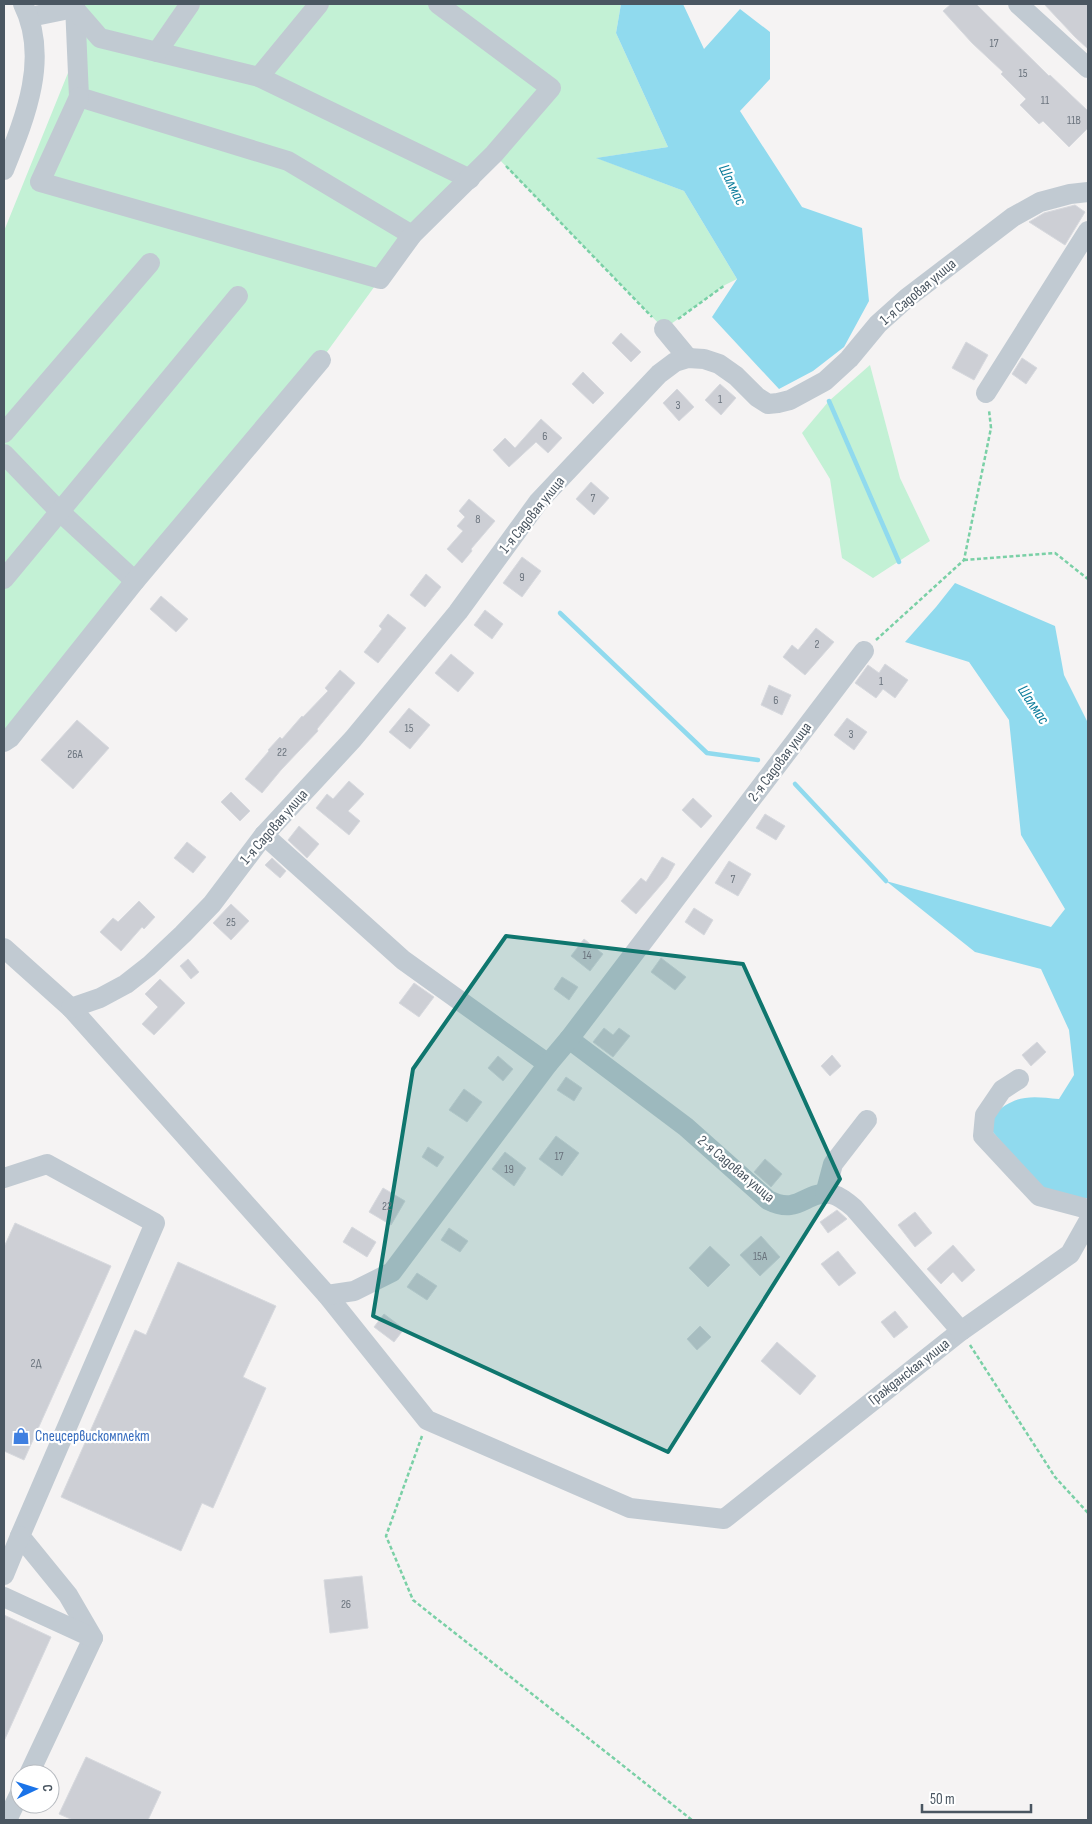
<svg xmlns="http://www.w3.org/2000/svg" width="1092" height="1824" font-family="'Sofia Sans Condensed',sans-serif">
	<rect width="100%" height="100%" fill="#f5f3f3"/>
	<g fill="#c3f1d5">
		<path d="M68,4H621L616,33L668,147L597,158L684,191L737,279L725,285L664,329L495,155L380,279L321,360L4,733V231L72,63Z"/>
		<path d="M870,365L900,478L930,541L873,578L842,558L830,479L802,433L829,401Z"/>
	</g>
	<g fill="#90daee">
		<path d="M621,4H683L704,49L740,9L770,32V79L740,111L802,207L862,228L869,301L844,347L813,371L779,389L712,317L737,279L684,191L596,158L668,147L616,33Z"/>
		<path d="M955,583L1055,626L1064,675L1088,723V1198L1072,1199L1038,1186L992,1131V1116C1015,1094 1030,1096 1059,1099L1074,1075L1069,1030L1041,969L975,952L886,881L1051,927L1065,909L1021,835L1009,720L969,662L905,642L936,607Z"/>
	</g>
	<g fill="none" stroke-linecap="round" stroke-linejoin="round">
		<g stroke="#90daee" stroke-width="4.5">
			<path d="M829,401L899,562"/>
			<path d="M560,613L707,753L758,760"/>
			<path d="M795,784L886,881"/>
		</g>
	</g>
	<g fill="#cdcfd5" stroke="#d7d9de">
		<path d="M951,4H976L1049,76L1050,75L1088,111V128L1069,147L1043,121L1039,124L1020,105L1026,99L1001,74L1003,72L972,43L943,11Z"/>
		<path d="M1044,4H1088V49L1075,37Z"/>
		<path d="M1075,205L1085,212L1065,245L1029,222L1044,213Z"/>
		<path d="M621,333L641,352L631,362L612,343Z"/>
		<path d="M966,342L988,355L974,380L952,368Z"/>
		<path d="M1022,358L1037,368L1026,384L1012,374Z"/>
		<path d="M583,372L604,393L593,404L572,384Z"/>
		<path d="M720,384L736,398L721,415L705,400Z"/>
		<path d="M677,389L694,407L679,421L663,403Z"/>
		<path d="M541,419L562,438L548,453L536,442L509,467L493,450L505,438L515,448Z"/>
		<path d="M591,482L609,498L594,515L576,499Z"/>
		<path d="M469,499L495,521L471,549L472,551L462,563L447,549L463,531L457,526L465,517L459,511Z"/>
		<path d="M522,557L541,571L522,597L503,583Z"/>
		<path d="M426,574L441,587L425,607L410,595Z"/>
		<path d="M161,596L188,619L176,632L150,609Z"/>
		<path d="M485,610L503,624L492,639L474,625Z"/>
		<path d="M388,614L406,628L378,663L364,652L382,629L379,626Z"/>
		<path d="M816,628L834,642L805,675L783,657L792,645L798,650Z"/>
		<path d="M451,654L474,673L458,692L435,673Z"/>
		<path d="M885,664L908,680L895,698L883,689L876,698L855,683L868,665L879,673Z"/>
		<path d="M340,670L355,683L317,729L318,731L281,770L262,793L245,779L269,751L268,750L280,737L282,739L302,716L303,717L328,691L325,688Z"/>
		<path d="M769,685L791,695L782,715L761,705Z"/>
		<path d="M409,708L430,725L410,749L389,732Z"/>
		<path d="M847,718L867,732L854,750L834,735Z"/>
		<path d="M77,720L109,748L73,789L41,760Z"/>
		<path d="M349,781L364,794L348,811L360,821L349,835L316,808L327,794L333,799Z"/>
		<path d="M231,792L250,811L240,821L221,802Z"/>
		<path d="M693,798L712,816L701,828L682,810Z"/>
		<path d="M765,814L785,826L776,840L756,828Z"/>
		<path d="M299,826L319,844L307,858L288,840Z"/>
		<path d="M187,842L206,857L193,873L174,858Z"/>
		<path d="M662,857L675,864L667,878L636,914L621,901L641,878L646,882Z"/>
		<path d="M272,858L286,871L280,878L265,865Z"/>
		<path d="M729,861L751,874L738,896L715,883Z"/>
		<path d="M139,901L155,917L144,929L142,927L121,951L100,932L113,918L118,922Z"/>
		<path d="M231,904L249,921L231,940L213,923Z"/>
		<path d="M694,908L713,920L704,935L685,922Z"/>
		<path d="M584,939L603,954L590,971L571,956Z"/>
		<path d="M661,958L686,977L675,990L651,972Z"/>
		<path d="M188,959L199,972L191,979L180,966Z"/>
		<path d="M562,977L578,987L569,1000L554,989Z"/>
		<path d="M160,979L185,1003L154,1035L142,1024L158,1007L145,994Z"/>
		<path d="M414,983L434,997L419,1017L399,1003Z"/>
		<path d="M604,1028L613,1035L619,1028L630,1036L613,1057L593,1042Z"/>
		<path d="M1037,1042L1046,1052L1031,1066L1022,1055Z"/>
		<path d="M832,1055L841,1066L830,1076L821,1066Z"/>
		<path d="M498,1056L513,1069L503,1081L488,1068Z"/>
		<path d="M566,1077L582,1088L574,1101L557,1090Z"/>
		<path d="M464,1089L482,1102L467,1122L449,1110Z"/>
		<path d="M556,1136L579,1153L562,1176L539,1159Z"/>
		<path d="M428,1147L444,1157L437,1167L422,1157Z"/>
		<path d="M505,1152L526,1168L514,1186L492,1169Z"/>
		<path d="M765,1159L782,1174L771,1187L754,1172Z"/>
		<path d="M383,1188L405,1201L391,1225L369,1212Z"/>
		<path d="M837,1210L847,1219L828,1233L820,1222Z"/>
		<path d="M915,1212L932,1233L915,1247L898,1225Z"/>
		<path d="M15,1223L111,1266L24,1460L4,1451V1247Z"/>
		<path d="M352,1227L376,1242L367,1257L343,1242Z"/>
		<path d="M449,1228L468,1241L460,1252L441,1240Z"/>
		<path d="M761,1236L780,1257L760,1276L740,1255Z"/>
		<path d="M953,1245L975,1270L962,1282L953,1272L941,1284L927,1269Z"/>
		<path d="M710,1246L730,1265L708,1287L689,1268Z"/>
		<path d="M838,1251L856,1273L839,1286L821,1264Z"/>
		<path d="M178,1262L276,1306L243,1377L266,1388L213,1508L202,1503L181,1551L61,1497L135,1330L146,1335Z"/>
		<path d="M417,1273L437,1286L427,1300L407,1287Z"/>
		<path d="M895,1311L908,1327L894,1338L881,1322Z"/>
		<path d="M384,1314L404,1329L394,1342L374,1327Z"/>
		<path d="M700,1326L711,1337L697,1350L687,1339Z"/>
		<path d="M777,1342L816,1376L800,1395L761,1361Z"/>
		<path d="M362,1576L368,1628L330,1633L324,1580Z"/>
		<path d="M4,1615L51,1637L4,1741Z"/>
		<path d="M86,1757L161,1792L148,1820H73L59,1814Z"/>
	</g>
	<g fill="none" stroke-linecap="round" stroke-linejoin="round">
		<g stroke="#7ad0a6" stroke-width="2.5" stroke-dasharray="4 2.5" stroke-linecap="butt">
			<path d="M506,166L652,317"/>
			<path d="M678,319L725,285"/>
			<path d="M964,560L1055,553L1088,579"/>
			<path d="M876,640L964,560L991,428L989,410"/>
			<path d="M970,1345L1055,1477L1088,1513"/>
			<path d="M422,1436L386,1536L413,1600L692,1820"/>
		</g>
		<g stroke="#c1cad2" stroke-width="20">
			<path d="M1018,4L1088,68"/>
			<path d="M75,5L79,97L288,161L412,235"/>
			<path d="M30,17L74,8L100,38L259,77L470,179"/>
			<path d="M157,52L190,4"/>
			<path d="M259,77L319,4"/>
			<path d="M79,97L40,182L380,279L412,235L494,154L551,88L438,4"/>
			<path d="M4,170C25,118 50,58 23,4"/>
			<path d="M664,329L688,358"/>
			<path d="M986,393L1088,231"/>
			<path d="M4,433L150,263"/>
			<path d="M4,454L59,511L135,581"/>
			<path d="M4,579L238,296"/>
			<path d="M4,742L10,738L135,581L321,360"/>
			<path d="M264,835L403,960L548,1064"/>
			<path d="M4,948L71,1008L327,1295L427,1420L630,1508L724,1519L961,1331L1070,1254L1088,1222"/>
			<path d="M71,1008L100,998L126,984L149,966L183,934L212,904L264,835L353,739L458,612L539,501L659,374L675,362L688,358L704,359L719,364L736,376L757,397L768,404L778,403L790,400L825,381L849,359L878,324L907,298L1013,217L1040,202L1070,194L1088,192"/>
			<path d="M569,1039L686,1127L768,1200C800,1216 805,1190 831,1194C840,1196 847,1202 854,1208L961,1331"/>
			<path d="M1019,1079L1002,1090L985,1115L983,1136L1039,1196L1088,1209"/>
			<path d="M4,1178L47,1164L155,1223L20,1536L68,1595L93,1638L29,1774"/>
			<path d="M825,1194L833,1164L867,1120"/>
			<path d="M327,1295L354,1291L392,1272L548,1064L569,1039L864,651"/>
			<path d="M4,1575L20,1536"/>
			<path d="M4,1597L93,1638"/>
			<path d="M7,1820L20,1793"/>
		</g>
	</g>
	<path fill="#0f766e" fill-opacity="0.2" stroke="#0f766e" stroke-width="4" stroke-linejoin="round" d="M506,936L743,964L840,1179L668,1452L373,1316L413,1069Z"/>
	<defs>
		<g id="shop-bare" transform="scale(1.35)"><path d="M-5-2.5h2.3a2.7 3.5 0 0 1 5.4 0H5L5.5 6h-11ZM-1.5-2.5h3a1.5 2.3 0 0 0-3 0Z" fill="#3f7fe0" stroke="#fff" stroke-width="2.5" paint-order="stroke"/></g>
	</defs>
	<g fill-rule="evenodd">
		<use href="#shop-bare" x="21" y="1436"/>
	</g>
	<g text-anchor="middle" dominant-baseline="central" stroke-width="4.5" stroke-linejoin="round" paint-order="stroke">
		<g font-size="12" fill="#6b747e">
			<text x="994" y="43">17</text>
			<text x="1023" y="73">15</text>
			<text x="1045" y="100">11</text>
			<text x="1074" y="120">11В</text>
			<text x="720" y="399">1</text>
			<text x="678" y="405">3</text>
			<text x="545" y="436">6</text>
			<text x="593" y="498">7</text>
			<text x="478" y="519">8</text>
			<text x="522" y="577">9</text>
			<text x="817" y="644">2</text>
			<text x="881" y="681">1</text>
			<text x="776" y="700">6</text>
			<text x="409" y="728">15</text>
			<text x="851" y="734">3</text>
			<text x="282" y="752">22</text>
			<text x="75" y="754">26А</text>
			<text x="733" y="879">7</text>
			<text x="231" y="922">25</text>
			<text x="587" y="955">14</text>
			<text x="559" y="1156">17</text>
			<text x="509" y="1169">19</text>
			<text x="387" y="1206">22</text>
			<text x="760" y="1256">15А</text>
			<text x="36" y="1363">2Д</text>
			<text x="346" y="1604">26</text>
		</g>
		<g font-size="15" fill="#4a5661" stroke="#fff">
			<text transform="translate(918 292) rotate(-40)">1-я Садовая улица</text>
			<text transform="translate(532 515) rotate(-51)">1-я Садовая улица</text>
			<text transform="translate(780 762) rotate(-53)">2-я Садовая улица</text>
			<text transform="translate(274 827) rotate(-49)">1-я Садовая улица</text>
			<text transform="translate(736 1169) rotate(40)">2-я Садовая улица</text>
			<text transform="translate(909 1372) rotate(-38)">Гражданская улица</text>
		</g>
		<g font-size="15" fill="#366cbe" stroke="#fff" text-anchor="start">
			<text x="35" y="1436">Спецсервискомплект</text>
		</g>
		<g font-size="16" font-style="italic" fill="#0c7c9b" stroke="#fff">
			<text transform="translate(732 185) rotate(64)">Шалмас</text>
			<text transform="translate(1033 705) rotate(56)">Шалмас</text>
		</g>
	</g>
	<rect width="1092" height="1824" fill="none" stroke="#4a5661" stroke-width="10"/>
	<g transform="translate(35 1789) rotate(86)"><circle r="24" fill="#ffffff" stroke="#b7bbc0"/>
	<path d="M0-4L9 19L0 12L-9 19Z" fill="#1a73e8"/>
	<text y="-8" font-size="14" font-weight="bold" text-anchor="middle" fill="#4a5661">С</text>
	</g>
	<path d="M922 1804v8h109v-8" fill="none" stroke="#4a5661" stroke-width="2.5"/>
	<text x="930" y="1804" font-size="15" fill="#4a5661" stroke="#ffffff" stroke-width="4" paint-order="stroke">50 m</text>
</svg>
